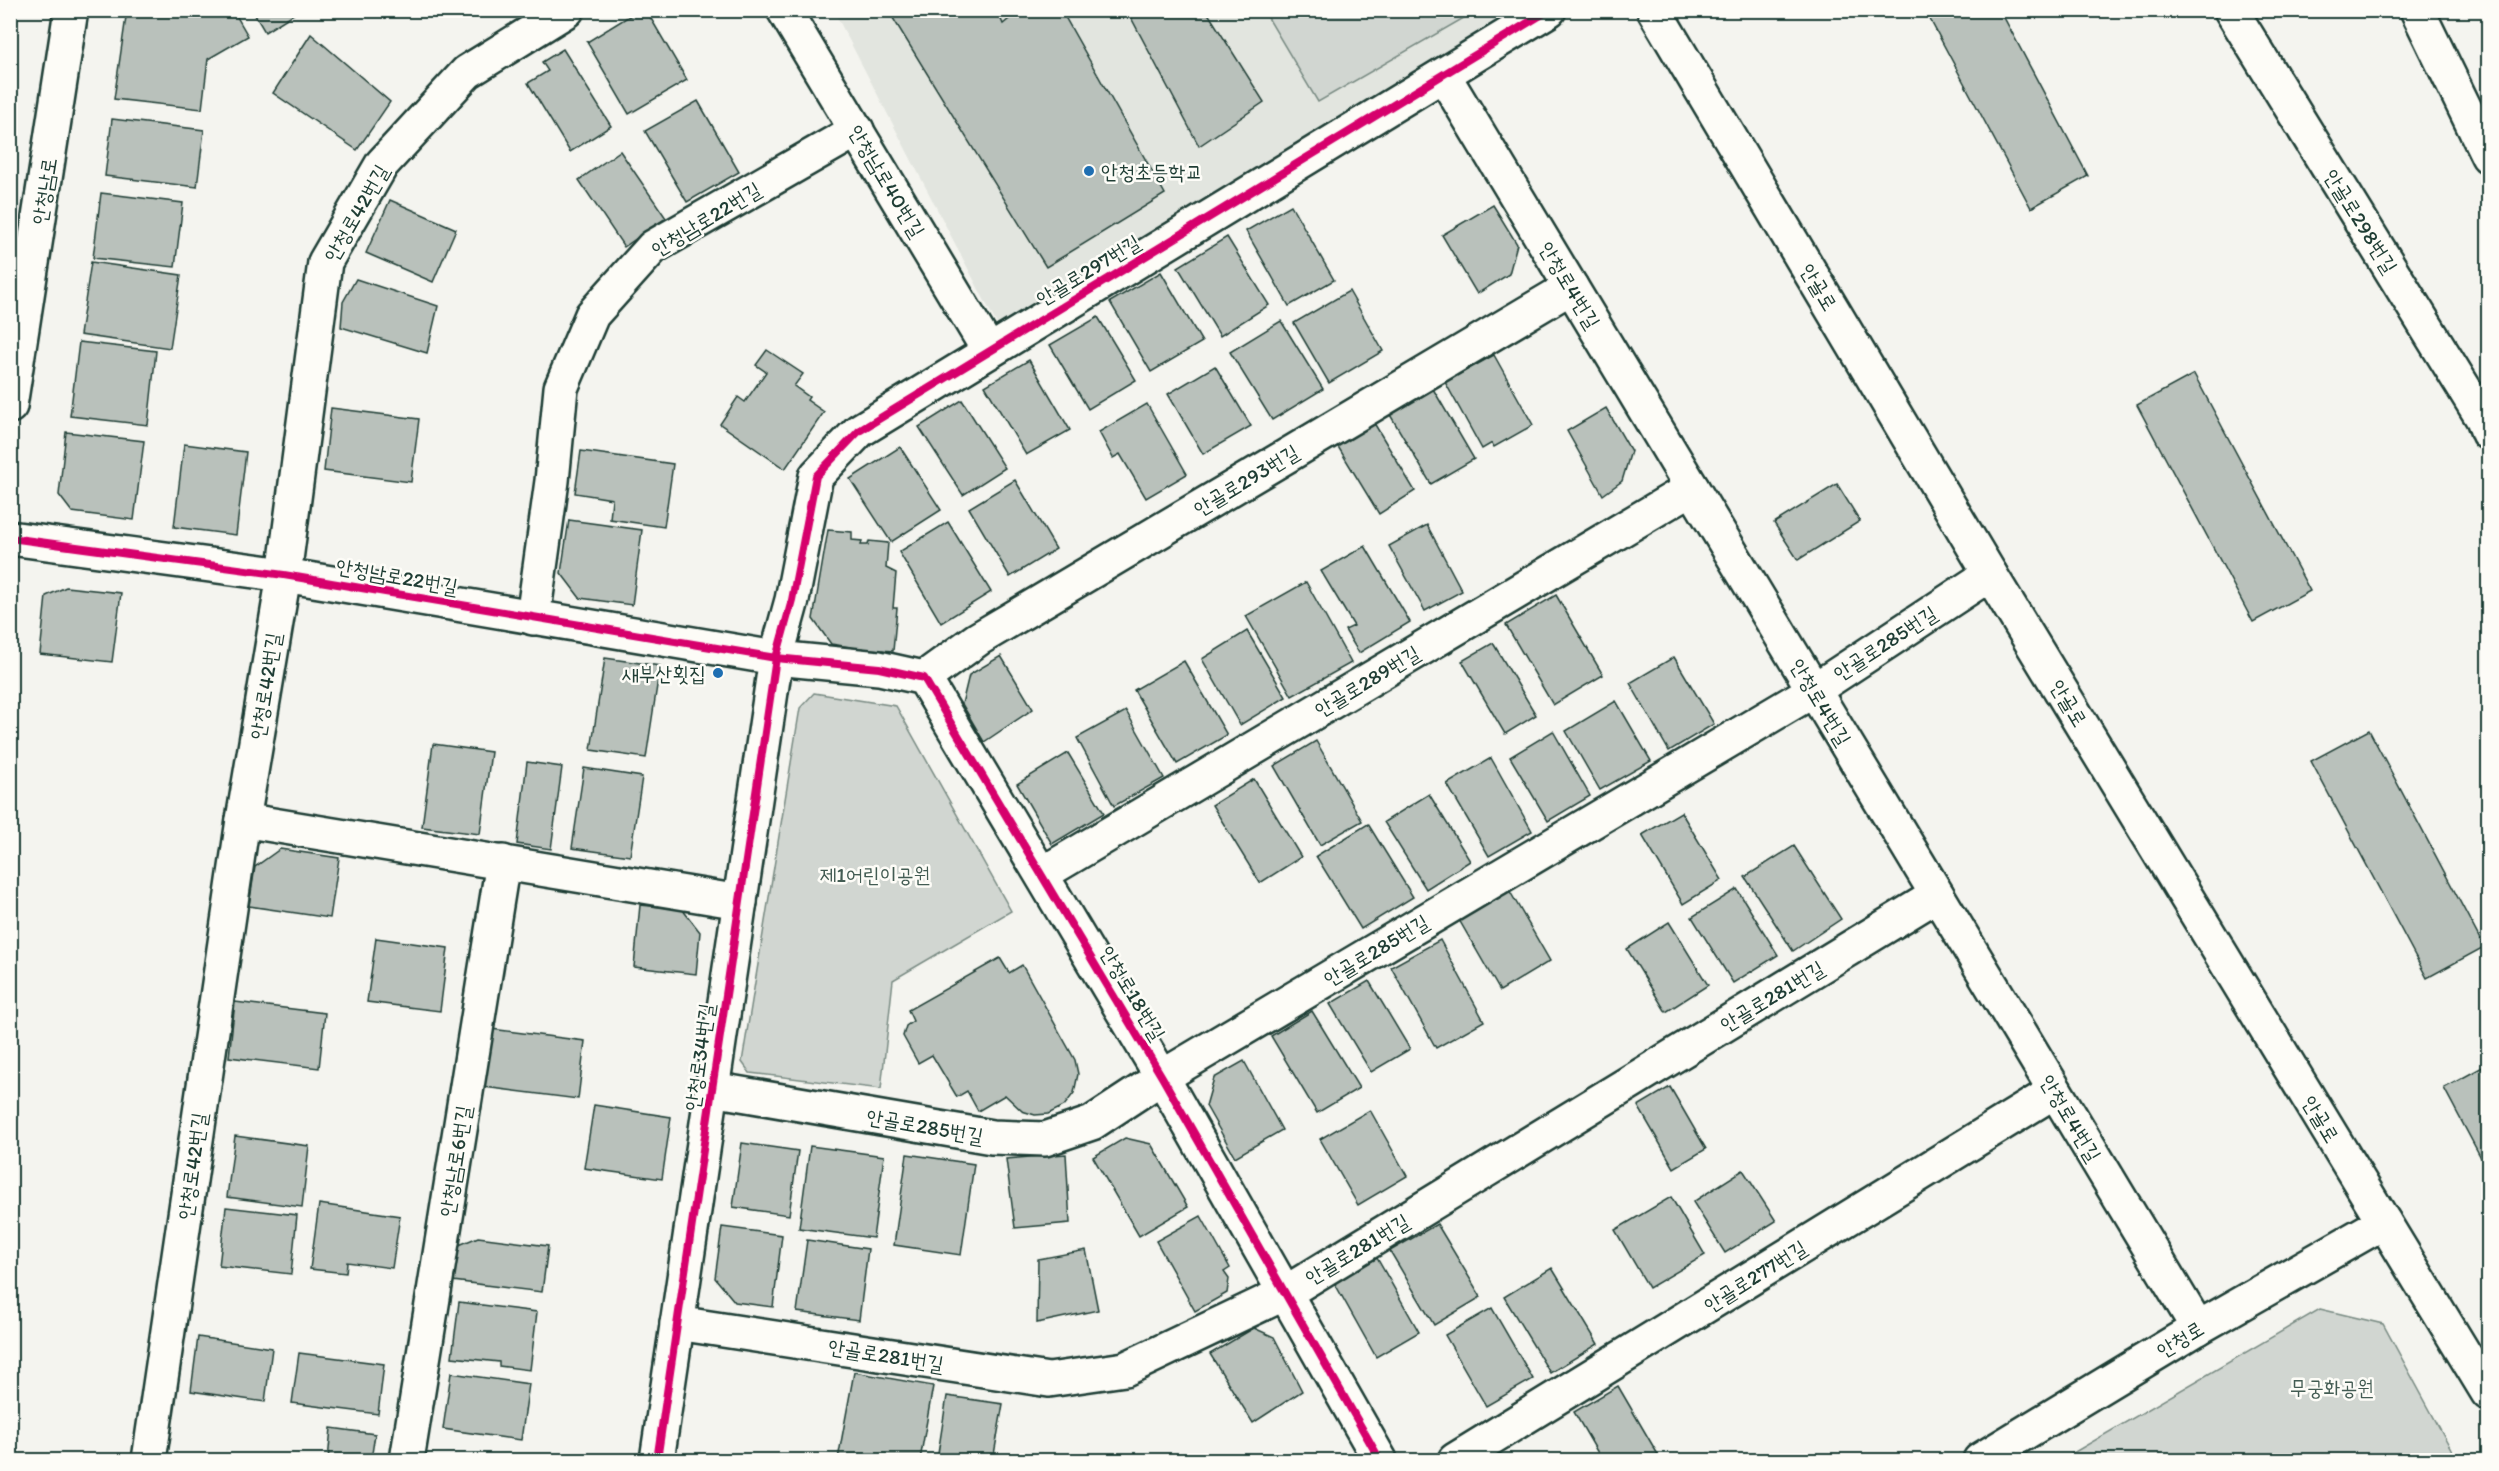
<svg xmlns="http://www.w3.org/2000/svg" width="2499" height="1471" font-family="Itim,'Poor Story',sans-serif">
	<rect width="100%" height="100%" fill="#f4f4ef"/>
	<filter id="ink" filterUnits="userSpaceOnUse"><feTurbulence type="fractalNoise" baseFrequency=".0167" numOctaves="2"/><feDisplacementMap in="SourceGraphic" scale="12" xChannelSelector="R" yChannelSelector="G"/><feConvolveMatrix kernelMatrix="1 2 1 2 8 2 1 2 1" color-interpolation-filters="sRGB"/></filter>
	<g filter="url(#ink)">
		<path fill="#e2e5df" d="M834,11H1522L1001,332Z"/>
		<g fill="#d1d6d1" stroke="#788a82" stroke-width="1.5">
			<path d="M1264,11H1476L1318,102Z"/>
			<path d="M814,693L896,706L1011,911L893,980L881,1089L750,1073L742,1062L800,708Z"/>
			<path d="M2320,1309L2383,1324L2457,1460H2061Z"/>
		</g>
		<g fill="#b9c1bb" stroke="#1f3d34" stroke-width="1.5">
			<path d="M127,10H233L248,36L208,59L202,109L114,99Z"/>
			<path d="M252,10H300L265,32Z"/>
			<path d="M639,10H646L687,80L629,114L587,42Z"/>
			<path d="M888,10H997L1003,24L1020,10H1061L1165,194L1046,267Z"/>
			<path d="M1127,10H1206L1264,102L1199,146Z"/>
			<path d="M1925,10H2000L2088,176L2031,208Z"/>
			<path d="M311,34L390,102L357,150L273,93Z"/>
			<path d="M563,49L611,126L570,152L528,83L548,71L542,62Z"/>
			<path d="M698,101L739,172L687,202L645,131Z"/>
			<path d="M112,119L204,130L197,187L105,176Z"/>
			<path d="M620,151L666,218L624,247L579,180Z"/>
			<path d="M101,193L183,203L175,267L93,258Z"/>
			<path d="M390,200L456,229L433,282L366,253Z"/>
			<path d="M1291,205L1334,280L1289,306L1246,231Z"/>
			<path d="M1493,205L1517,244L1509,274L1477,294L1442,235Z"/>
			<path d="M1227,237L1269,305L1220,336L1178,267Z"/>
			<path d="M91,262L181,275L170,348L80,335Z"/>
			<path d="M1161,272L1202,342L1151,372L1110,302Z"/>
			<path d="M356,279L438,306L427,353L341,327L343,302Z"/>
			<path d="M1349,291L1383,351L1329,383L1294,323Z"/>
			<path d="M1098,317L1136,380L1088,409L1050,345Z"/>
			<path d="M1281,321L1323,389L1272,420L1230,352Z"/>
			<path d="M79,342L156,351L148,425L70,416Z"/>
			<path d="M767,350L803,374L794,386L809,397L807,400L824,412L785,469L720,424L738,397L745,402L766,372L756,365Z"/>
			<path d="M1494,355L1533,425L1494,447L1492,443L1482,449L1445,382Z"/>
			<path d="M1029,360L1070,430L1026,455L985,386Z"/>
			<path d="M1215,366L1251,426L1203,454L1168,394Z"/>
			<path d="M2194,374L2310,591L2253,622L2137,405Z"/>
			<path d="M1429,382L1474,459L1431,484L1386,408Z"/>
			<path d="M962,400L1005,468L963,495L919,427Z"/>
			<path d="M1147,404L1187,474L1146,498L1120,454L1113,458L1099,432Z"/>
			<path d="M331,408L419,419L411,482L324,471Z"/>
			<path d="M1606,408L1631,451L1622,481L1603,495L1567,431Z"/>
			<path d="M1374,423L1415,491L1379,514L1337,445Z"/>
			<path d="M66,432L144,441L134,520L72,512L59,495Z"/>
			<path d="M184,444L246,452L236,535L174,527Z"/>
			<path d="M900,447L941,510L891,542L850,479Z"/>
			<path d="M581,451L673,464L664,527L610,519L612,499L575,493Z"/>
			<path d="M1015,480L1056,549L1010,577L969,508Z"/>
			<path d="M1837,484L1860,521L1798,560L1774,523Z"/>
			<path d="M569,520L642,530L632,605L580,598L561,573Z"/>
			<path d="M948,522L991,592L941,623L899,552Z"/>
			<path d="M1427,525L1462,591L1425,611L1389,546Z"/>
			<path d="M828,530L852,532V540L862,541L861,545H868L869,541L888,543L886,568L896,573L893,608H897L893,651L856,648L831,644L813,619Z"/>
			<path d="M1365,546L1410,622L1359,653L1345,630L1354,626L1321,571Z"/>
			<path d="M1306,582L1351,663L1292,696L1246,616Z"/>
			<path d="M66,587L121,593L112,662L40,654L46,596Z"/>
			<path d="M1556,595L1603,675L1553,705L1506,625Z"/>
			<path d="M1247,631L1286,697L1240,725L1202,659Z"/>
			<path d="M1493,643L1536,715L1505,734L1462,661Z"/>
			<path d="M1001,656L1033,709L984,742L962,704L969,675Z"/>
			<path d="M1674,657L1714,724L1669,751L1630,683Z"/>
			<path d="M605,658L660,666L646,758L591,750Z"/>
			<path d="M1184,661L1227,735L1177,764L1134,690Z"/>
			<path d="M1616,701L1651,761L1600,790L1566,731Z"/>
			<path d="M1126,711L1164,778L1114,806L1077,738Z"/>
			<path d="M2369,730L2484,947L2427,978L2311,761Z"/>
			<path d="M1553,731L1590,796L1548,821L1510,757Z"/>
			<path d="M1316,741L1362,821L1320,845L1274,766Z"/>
			<path d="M433,744L491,752L480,834L422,827Z"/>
			<path d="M1068,753L1104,813L1052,844L1017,784Z"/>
			<path d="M1491,758L1532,831L1489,856L1447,784Z"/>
			<path d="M527,762L562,767L551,849L517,844Z"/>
			<path d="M584,768L642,777L630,856L572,848Z"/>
			<path d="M1254,779L1301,857L1260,883L1212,805Z"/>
			<path d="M1429,794L1470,861L1426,889L1384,822Z"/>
			<path d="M1681,812L1722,880L1683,904L1642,835Z"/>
			<path d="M1368,824L1413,897L1361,929L1316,856Z"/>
			<path d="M1794,846L1841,919L1793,951L1745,877Z"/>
			<path d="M280,849L339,858L330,918L249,906L255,867Z"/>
			<path d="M1508,888L1550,961L1500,991L1458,918Z"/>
			<path d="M1737,889L1778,955L1733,983L1692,917Z"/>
			<path d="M640,905L682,909L700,932L696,974L634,967Z"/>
			<path d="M1669,922L1708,985L1666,1012L1627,949Z"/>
			<path d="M376,938L448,948L440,1011L367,1002Z"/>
			<path d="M1440,940L1484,1021L1436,1048L1391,967Z"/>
			<path d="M1000,958L1009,973L1022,965L1075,1060L1078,1074L1074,1093L1064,1106L1048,1114L1035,1115L1022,1111L1005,1095L978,1111L967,1091L957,1097L932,1055L918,1063L903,1036L906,1026L913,1021L908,1010Z"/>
			<path d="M1369,981L1410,1049L1371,1072L1330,1004Z"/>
			<path d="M235,1002L325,1013L319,1068L229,1057Z"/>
			<path d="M1312,1011L1359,1088L1317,1113L1271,1036Z"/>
			<path d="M491,1029L585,1041L578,1099L484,1087Z"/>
			<path d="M1244,1061L1282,1130L1235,1157L1206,1106L1214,1078Z"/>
			<path d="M2488,1064V1171L2444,1088Z"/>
			<path d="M1670,1087L1706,1149L1674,1168L1638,1106Z"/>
			<path d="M594,1105L671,1117L662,1179L584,1168Z"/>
			<path d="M1370,1110L1407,1176L1358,1205L1320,1139Z"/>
			<path d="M235,1136L309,1146L302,1207L227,1197Z"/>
			<path d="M1125,1138L1151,1144L1188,1207L1139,1236L1093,1157Z"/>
			<path d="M742,1143L798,1151L789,1215L733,1207Z"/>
			<path d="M810,1146L884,1156L873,1238L799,1228Z"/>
			<path d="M907,1154L974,1164L961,1255L894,1245Z"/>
			<path d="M1066,1154L1070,1223L1015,1228L1006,1159Z"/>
			<path d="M1743,1170L1776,1221L1725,1253L1693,1202Z"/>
			<path d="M1671,1197L1705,1255L1649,1288L1615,1230Z"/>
			<path d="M319,1204L400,1216L392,1268L347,1262L346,1273L310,1269Z"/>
			<path d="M226,1207L297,1215L291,1274L219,1266Z"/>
			<path d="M1201,1216L1230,1268L1224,1272L1229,1279L1227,1293L1195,1311L1156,1241Z"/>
			<path d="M1437,1224L1481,1297L1434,1325L1390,1251Z"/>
			<path d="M722,1227L782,1235L773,1307L735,1302L715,1278Z"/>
			<path d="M478,1237L548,1246L542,1292L453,1281L459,1245Z"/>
			<path d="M807,1240L868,1249L859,1320L797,1312Z"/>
			<path d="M1086,1250L1098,1310L1037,1323L1038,1259Z"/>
			<path d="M1377,1258L1419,1332L1376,1357L1334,1282Z"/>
			<path d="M1552,1268L1598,1344L1550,1373L1504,1297Z"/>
			<path d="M459,1302L537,1312L530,1370L499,1366V1362L452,1357Z"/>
			<path d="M1492,1308L1533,1379L1486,1406L1445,1335Z"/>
			<path d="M1254,1328L1274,1337L1302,1391L1253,1423L1210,1354Z"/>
			<path d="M198,1337L272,1348L265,1402L191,1391Z"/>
			<path d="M299,1353L384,1364L378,1414L292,1403Z"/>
			<path d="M854,1372L933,1386L920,1460L838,1459Z"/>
			<path d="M451,1373L529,1384L521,1440L443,1429Z"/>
			<path d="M10,1374H15L10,1409Z"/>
			<path d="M1618,1386L1660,1458L1656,1460H1602L1574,1412Z"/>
			<path d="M947,1396L1003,1404L993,1460H937Z"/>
			<path d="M331,1428L375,1434L371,1460H328Z"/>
		</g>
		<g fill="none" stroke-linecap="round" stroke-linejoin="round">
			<g stroke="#1f3d34" stroke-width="38">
				<g id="minor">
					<path d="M784,10L989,351"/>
					<path d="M2231,10L2483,419L2488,433"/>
					<path d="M2417,10L2488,156"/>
					<path d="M1444,76L2198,1328"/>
					<path d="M10,406L71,10"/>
					<path d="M10,538L284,575L776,658L879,668L924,678L1162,1077L1380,1460"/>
					<path d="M533,618L552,481L561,388L592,315L653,247L857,130"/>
					<path d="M924,678L978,639L1571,287"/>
					<path d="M243,820L740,902"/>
					<path d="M1042,874L1692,488"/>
					<path d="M712,1089L992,1137L1045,1139L1092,1123L1162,1077L1814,690L1990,574"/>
					<path d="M677,1323L1049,1380L1125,1369L1285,1293L1937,895"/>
					<path d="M149,1460L243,820L284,575L325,262L382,164L467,72L567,10"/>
					<path d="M407,1460L503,862"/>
					<path d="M657,1460L776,658L792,600L816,476L859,431L1549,10"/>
					<path d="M1455,1460L2055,1091"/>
				</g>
			</g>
			<g stroke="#1f3d34" stroke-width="38">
				<g id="secondary">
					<path d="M1654,10L1990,574L2488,1393"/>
					<path d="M1980,1460L2198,1328L2384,1222"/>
				</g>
			</g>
			<use href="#minor" stroke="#fdfcf7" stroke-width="33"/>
			<use href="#secondary" stroke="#fdfcf7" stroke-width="33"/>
			<g stroke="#fdfcf7" stroke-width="11">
				<g id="cycleway">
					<path d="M10,538L284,575L776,658L879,668L924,678L1162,1077L1380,1460"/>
					<path d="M657,1460L776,658L792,600L816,476L859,431L1549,10"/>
				</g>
			</g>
			<use href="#cycleway" stroke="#d6006c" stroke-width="8"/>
		</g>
	</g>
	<g fill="#1f6fb2" stroke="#fdfcf7" stroke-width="2">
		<circle cx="1089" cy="171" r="6"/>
		<circle cx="718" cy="673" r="6"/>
	</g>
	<g text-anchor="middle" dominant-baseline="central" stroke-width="5" stroke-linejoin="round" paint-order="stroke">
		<g font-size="21" fill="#1f3d34" stroke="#fdfcf7" text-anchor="start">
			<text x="1101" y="171">안청초등학교</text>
			<text x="706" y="673" text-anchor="end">새부산횟집</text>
		</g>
		<g font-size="21" fill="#1f3d34" stroke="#fdfcf7">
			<text transform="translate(887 181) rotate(59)">안청남로40번길</text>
			<text transform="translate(44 191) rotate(-81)">안청남로</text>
			<text transform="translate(356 213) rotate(-60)">안청로42번길</text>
			<text transform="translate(706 219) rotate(-31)">안청남로22번길</text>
			<text transform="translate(2361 221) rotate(58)">안골로298번길</text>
			<text transform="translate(1088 270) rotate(-31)">안골로297번길</text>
			<text transform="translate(1570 285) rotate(59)">안청로4번길</text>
			<text transform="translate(1819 287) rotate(59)">안골로</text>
			<text transform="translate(1246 480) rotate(-31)">안골로293번길</text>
			<text transform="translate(397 576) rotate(10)">안청남로22번길</text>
			<text transform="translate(1885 643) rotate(-33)">안골로285번길</text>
			<text transform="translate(1367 681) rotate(-31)">안골로289번길</text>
			<text transform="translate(265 686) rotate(-81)">안청로42번길</text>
			<text transform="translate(1821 702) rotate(59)">안청로4번길</text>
			<text transform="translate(2069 703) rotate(59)">안골로</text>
			<text transform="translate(1376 950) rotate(-31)">안골로285번길</text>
			<text transform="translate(1133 993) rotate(59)">안청로18번길</text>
			<text transform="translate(1772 996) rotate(-31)">안골로281번길</text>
			<text transform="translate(699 1057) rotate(-82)">안청로34번길</text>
			<text transform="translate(2071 1118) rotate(59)">안청로4번길</text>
			<text transform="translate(2321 1119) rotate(59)">안골로</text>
			<text transform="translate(925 1126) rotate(10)">안골로285번길</text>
			<text transform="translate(455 1161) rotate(-81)">안청남로6번길</text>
			<text transform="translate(192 1166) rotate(-82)">안청로42번길</text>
			<text transform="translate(1357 1249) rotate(-31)">안골로281번길</text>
			<text transform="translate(1755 1276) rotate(-32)">안골로277번길</text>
			<text transform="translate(2180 1339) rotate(-31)">안청로</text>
			<text transform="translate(886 1355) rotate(9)">안골로281번길</text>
		</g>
		<g font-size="21" fill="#435c53" stroke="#fdfcf7">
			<text x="875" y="874">제1어린이공원</text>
			<text x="2332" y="1387">무궁화공원</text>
		</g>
	</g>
	<rect width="2499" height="1471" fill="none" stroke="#fdfcf7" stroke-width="36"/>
	<rect x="18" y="18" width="2463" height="1435" fill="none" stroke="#1f3d34" stroke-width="2" filter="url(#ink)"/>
</svg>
